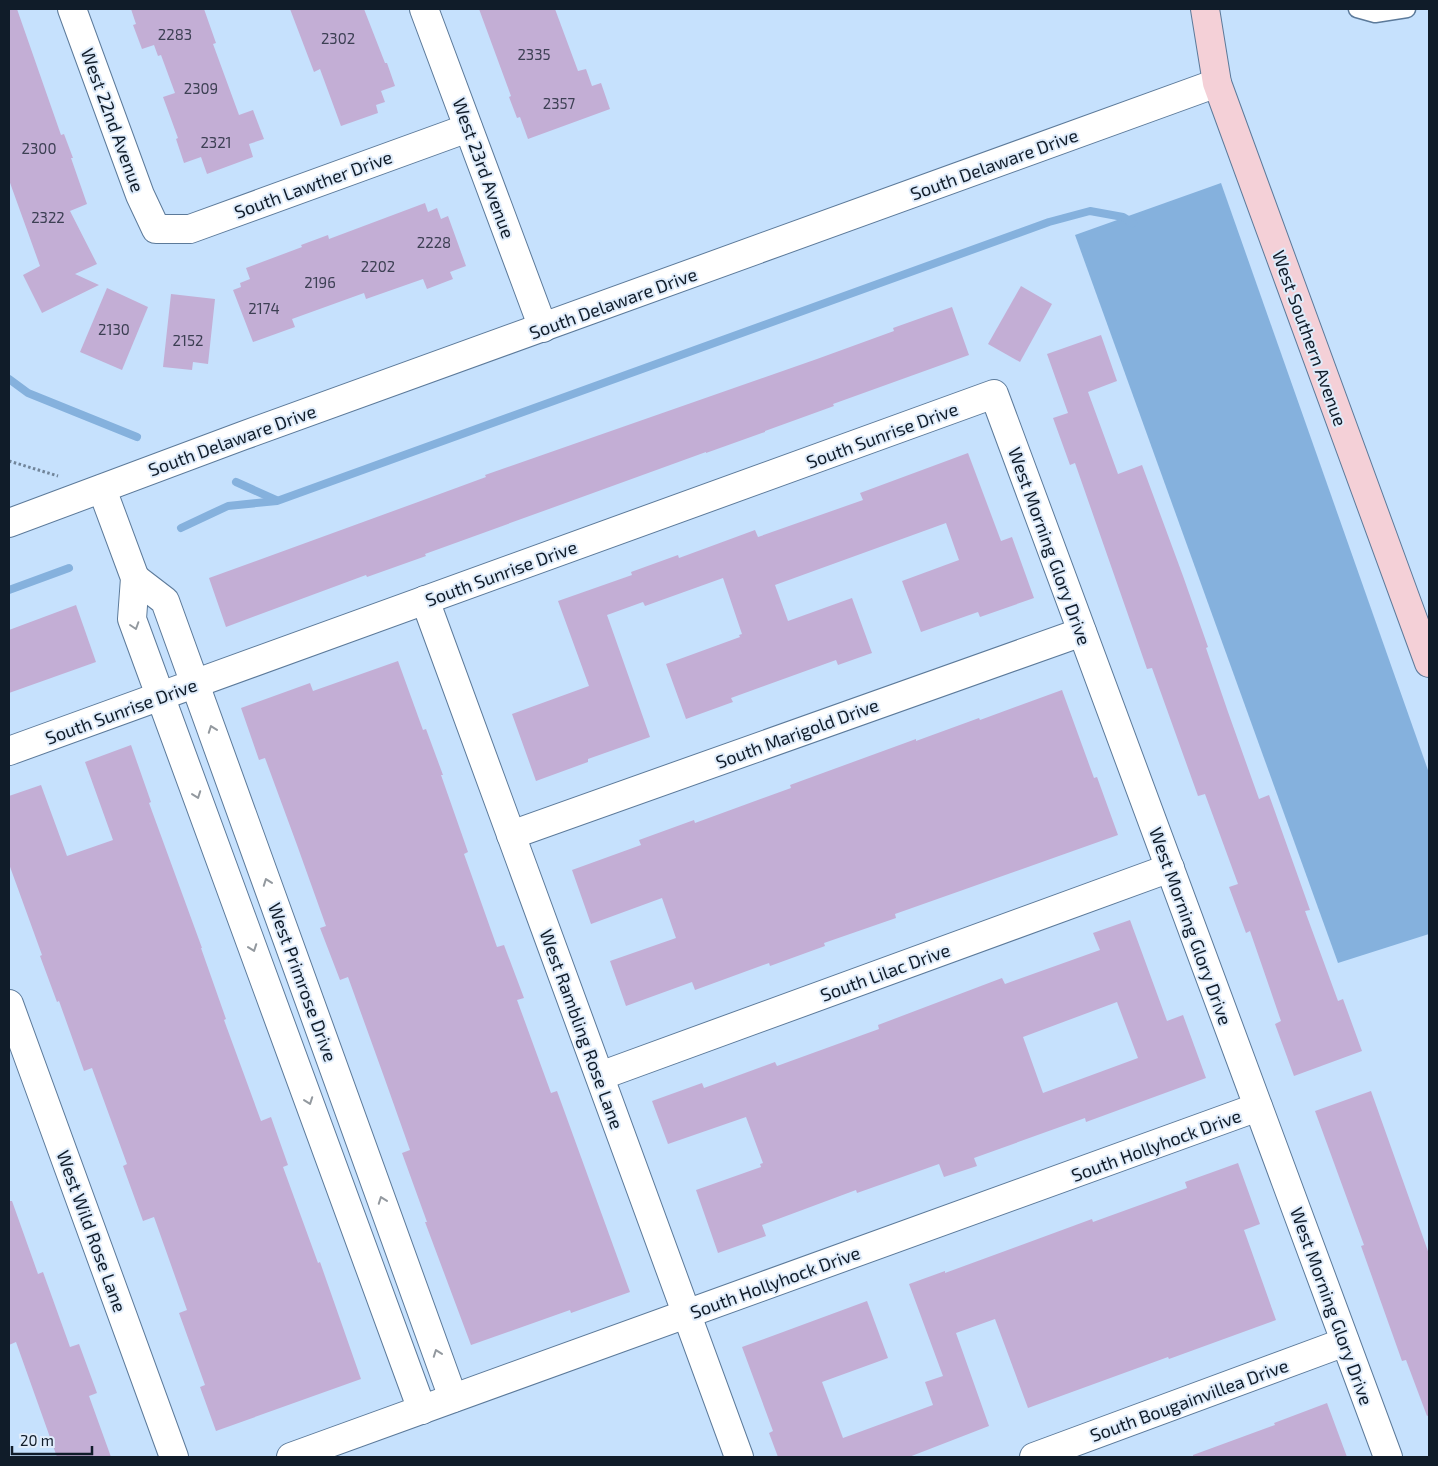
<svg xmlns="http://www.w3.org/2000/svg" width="1438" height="1466" font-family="'Exo 2',sans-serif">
	<rect width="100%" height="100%" fill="#c6e1fd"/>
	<path fill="#85b1dd" d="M1221,183L1429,773V934L1338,963L1075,235Z"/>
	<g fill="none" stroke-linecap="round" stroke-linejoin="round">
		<g stroke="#85b1dd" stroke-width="8">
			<path d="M9,379L28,393L137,437"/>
			<path d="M236,482L276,500"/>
			<path d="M181,528L228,506L277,501L1049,222L1090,211L1123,217L1133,223"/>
			<path d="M9,590L69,568"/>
		</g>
	</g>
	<g fill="#c3aed5" fill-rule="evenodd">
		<path d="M9,9H17L61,135L64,134L73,158H71L87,204L70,211L97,264L75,274L99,285L42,313L23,275L40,266L9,180Z"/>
		<path d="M131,9H204L216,43L213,44L239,115L253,110L264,139L249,144L253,157L207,174L201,157L184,163L176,139L178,138L163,97L175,93L161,55L158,56L154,45L142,49L133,25L136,24Z"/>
		<path d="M290,9H364L385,63H387L395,86L381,91L385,102L376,105L378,113L341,126L320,69L314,72Z"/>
		<path d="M479,9H555L578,71L586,69L592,86L601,83L610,109L528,139L520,117L517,118L509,97L511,96Z"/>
		<path d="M425,203L428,212L437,208L441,219L448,216L466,266L450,272L453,279L427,289L423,279L366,299L364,293L292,319L295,327L253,342L233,290L241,287L240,283L250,279L246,268L302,247L301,245L328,235L329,239Z"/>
		<path d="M1021,286L1052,304L1020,362L988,344Z"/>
		<path d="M107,288L148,307L122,370L80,352Z"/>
		<path d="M171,294L215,299L208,364L193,362L192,370L163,367Z"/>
		<path d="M952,307L969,355L833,404L834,406L765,431V432L706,453V452L425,554L426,556L367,577L366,575L226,627L209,578L418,502L486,477L485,475L817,359L894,331L893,328Z"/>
		<path d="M1101,335L1117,381L1088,392L1118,474L1142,465L1183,576L1208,647L1206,648L1228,712L1259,799L1269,795L1310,910L1305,911L1338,1001L1343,999L1362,1051L1294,1076L1275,1024L1281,1021L1250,931L1246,933L1229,887L1238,884L1205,794L1198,796L1152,668L1147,669L1075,463L1070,465L1053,418L1068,413L1047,354Z"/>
		<path d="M968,453L1001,541L1012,537L1034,598L980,617L978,612L921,632L902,581L959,560L946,523L775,585L788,621L852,598L872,653L838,665L836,660L731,698L733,702L686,719L666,664L740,637L739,635L742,634L723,578L645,606L643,602L607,615L650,737L588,759V762L536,781L512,714L589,686L558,601L632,575L631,572L678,555L679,558L755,530L758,537L863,500L860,493Z"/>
		<path d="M76,605L96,662L9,693V630Z"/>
		<path d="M398,661L423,730L426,729L443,775H441L468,852L464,854L497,947L504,945L524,998L517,1000L551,1093L557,1091L630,1292L571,1313L570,1310L471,1345L425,1222H427L402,1153L410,1150L383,1074L348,977L340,980L320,928L326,926L297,845L265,758L259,760L241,708L310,683L313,691Z"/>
		<path d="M1062,690L1094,778L1097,777L1118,835L895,914L896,918L824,943L825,946L770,966L769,963L695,990L692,982L626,1006L610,961L676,938L662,898L591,924L572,870L641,845L639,840L694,820L695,823L791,788L790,785L916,739V741L979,718L980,720Z"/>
		<path d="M131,745L151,802L149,803L202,948H201L226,1019L224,1020L261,1121L271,1117L288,1165L283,1167L318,1263L320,1262L361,1379L216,1431L200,1387L205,1385L179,1313L187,1310L154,1217L143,1221L123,1166L127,1164L92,1068L84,1071L59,1001L57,1002L40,956L42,955L9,864V796L41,785L67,856L113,840L85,762Z"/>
		<path d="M1130,920L1167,1021L1183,1015L1206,1078L1086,1122L1085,1118L974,1158L977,1166L944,1177L939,1164L857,1193L856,1190L762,1225L766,1236L718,1253L696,1190L761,1167L760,1164L763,1163L746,1117L668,1144L652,1101L702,1083L704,1088L775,1062L777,1066L879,1029L878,1025L1002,978L1005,984L1100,950L1093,933ZM1117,1002L1138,1058L1043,1093L1023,1037Z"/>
		<path d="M1371,1091L1429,1254V1415L1427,1416L1406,1360L1402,1361L1361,1246L1364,1245L1315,1111Z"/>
		<path d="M1238,1163L1260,1224L1244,1230L1276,1320L1169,1359L1168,1357L1028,1408L995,1319L956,1333L989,1426L909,1457H778L769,1433L773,1431L742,1347L867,1301L888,1358L822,1382L843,1438L933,1405L925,1382L943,1376L909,1284L945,1271V1273L1092,1219L1093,1222L1187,1188L1185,1182Z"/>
		<path d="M9,1201H12L38,1274L43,1272L70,1347L79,1344L97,1393L89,1396L111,1457H57L16,1342L9,1345Z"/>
		<path d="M1327,1403L1347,1457H1193V1455L1275,1425L1274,1423Z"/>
	</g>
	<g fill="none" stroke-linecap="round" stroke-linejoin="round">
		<g stroke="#5c7a9a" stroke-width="19">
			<path id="service" d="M1357,9L1375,14L1407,9"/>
		</g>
		<g stroke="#5c7a9a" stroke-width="30">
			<g id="minor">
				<path d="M72,9L140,195L156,229H190L468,128"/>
				<path d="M424,9L543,328"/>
				<path d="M102,489L135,578L132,619L422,1410"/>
				<path d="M9,523L242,436L1217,83"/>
				<path d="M135,578L165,601L453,1398"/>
				<path d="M425,600L739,1457"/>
				<path d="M9,751L994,394L1388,1457"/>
				<path d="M511,835L1082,632"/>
				<path d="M9,1004L174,1457"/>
				<path d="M600,1076L1170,868"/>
				<path d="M291,1457L1258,1107"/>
				<path d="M1034,1457L1345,1342"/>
			</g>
		</g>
		<g stroke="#5c7a9a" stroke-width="30">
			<path id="secondary" d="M1205,9L1217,83L1429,663"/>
		</g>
		<path stroke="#71859a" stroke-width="3" stroke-dasharray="2.5 2.5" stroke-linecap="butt" d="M9,461L58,476"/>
		<use href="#service" stroke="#fff" stroke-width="16"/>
		<use href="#minor" stroke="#fff" stroke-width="28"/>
		<use href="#secondary" stroke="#f4d0d7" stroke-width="28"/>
	</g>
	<defs><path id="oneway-chevron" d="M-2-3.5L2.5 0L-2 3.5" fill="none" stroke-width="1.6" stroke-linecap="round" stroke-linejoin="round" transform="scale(1.25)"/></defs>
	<g stroke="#93999f">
		<use href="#oneway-chevron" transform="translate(135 626) rotate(72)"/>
		<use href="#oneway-chevron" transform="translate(212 729) rotate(-110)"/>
		<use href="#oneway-chevron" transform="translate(197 795) rotate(70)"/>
		<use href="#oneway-chevron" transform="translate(267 882) rotate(-110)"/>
		<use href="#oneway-chevron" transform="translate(253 948) rotate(70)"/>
		<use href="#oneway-chevron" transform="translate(309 1101) rotate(70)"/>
		<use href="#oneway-chevron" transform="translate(382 1200) rotate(-110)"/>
		<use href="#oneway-chevron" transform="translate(437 1353) rotate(-110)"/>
	</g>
	<g text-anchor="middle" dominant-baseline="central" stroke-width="4" stroke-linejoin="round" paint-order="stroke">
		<g font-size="15" fill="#3d4054">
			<text x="175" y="34">2283</text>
			<text x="338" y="38">2302</text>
			<text x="534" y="54">2335</text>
			<text x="201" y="88">2309</text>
			<text x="559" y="103">2357</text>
			<text x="216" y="142">2321</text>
			<text x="39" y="148">2300</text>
			<text x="48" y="217">2322</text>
			<text x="434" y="242">2228</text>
			<text x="378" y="266">2202</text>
			<text x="320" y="282">2196</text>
			<text x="264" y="308">2174</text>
			<text x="114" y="329">2130</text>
			<text x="188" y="340">2152</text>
		</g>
		<g font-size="18" fill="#101c29" stroke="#dfecfb">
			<text transform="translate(113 120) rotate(70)">West 22nd Avenue</text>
			<text transform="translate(994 164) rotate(-20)">South Delaware Drive</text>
			<text transform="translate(484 168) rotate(70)">West 23rd Avenue</text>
			<text transform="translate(313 184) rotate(-20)">South Lawther Drive</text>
			<text transform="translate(613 303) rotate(-20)">South Delaware Drive</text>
			<text transform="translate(1310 338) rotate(70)">West Southern Avenue</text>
			<text transform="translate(882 435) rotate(-20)">South Sunrise Drive</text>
			<text transform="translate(232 440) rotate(-20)">South Delaware Drive</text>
			<text transform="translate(1050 546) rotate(70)">West Morning Glory Drive</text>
			<text transform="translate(501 573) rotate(-20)">South Sunrise Drive</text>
			<text transform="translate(121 711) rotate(-20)">South Sunrise Drive</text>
			<text transform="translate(797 733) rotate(-20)">South Marigold Drive</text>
			<text transform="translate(1191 926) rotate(70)">West Morning Glory Drive</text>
			<text transform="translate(885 972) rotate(-20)">South Lilac Drive</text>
			<text transform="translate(303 982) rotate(70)">West Primrose Drive</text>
			<text transform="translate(582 1029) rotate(70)">West Rambling Rose Lane</text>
			<text transform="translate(1156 1145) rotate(-20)">South Hollyhock Drive</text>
			<text transform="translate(92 1231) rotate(70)">West Wild Rose Lane</text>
			<text transform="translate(775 1282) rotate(-20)">South Hollyhock Drive</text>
			<text transform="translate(1332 1306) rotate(70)">West Morning Glory Drive</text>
			<text transform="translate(1189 1400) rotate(-20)">South Bougainvillea Drive</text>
		</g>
	</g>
	<rect width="1438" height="1466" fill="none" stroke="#101c29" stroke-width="20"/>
	<path d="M12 1446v8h80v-8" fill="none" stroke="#101c29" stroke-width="2.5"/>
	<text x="20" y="1446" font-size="15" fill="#101c29" stroke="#dfecfb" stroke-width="4" paint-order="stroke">20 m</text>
</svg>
